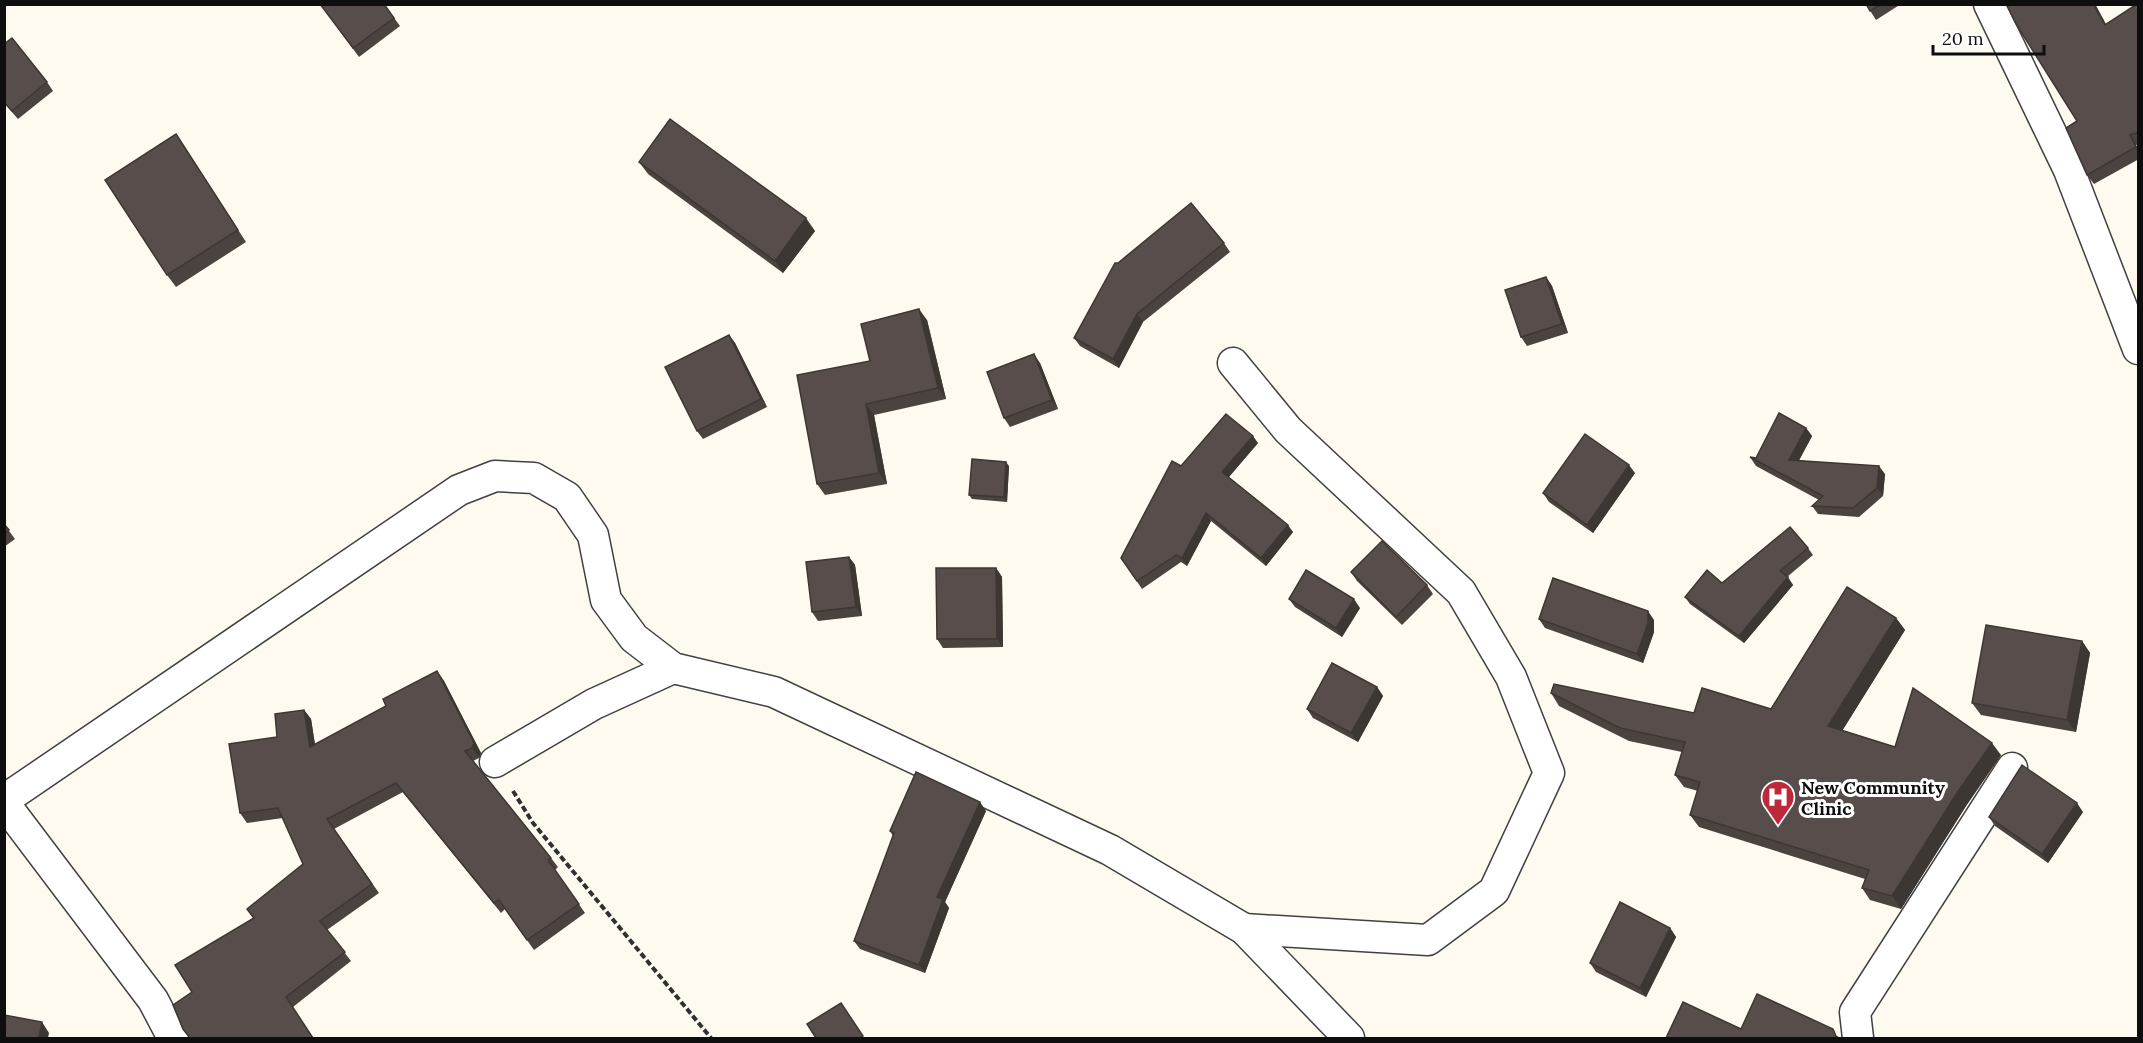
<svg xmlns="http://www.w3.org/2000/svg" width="2143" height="1043" font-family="Lora,serif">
	<rect width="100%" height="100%" fill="#fffaf0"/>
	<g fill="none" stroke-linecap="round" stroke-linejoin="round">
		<g stroke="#414141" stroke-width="33">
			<g id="street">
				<path d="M1989,4L2069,170L2138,349"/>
				<path d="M1233,363L1288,430L1461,592L1511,677L1549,773L1494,891L1428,940L1244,929"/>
				<path d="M495,762L594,704L673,668"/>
				<path d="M4,800L459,490L495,476L534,478L567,497L593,535L606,600L634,638L673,668L774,692L1110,850L1244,929L1349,1038"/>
				<path d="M4,803L153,1000L173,1038"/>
				<path d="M1858,1038L1855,1012L2012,768"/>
			</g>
		</g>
		<path stroke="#303030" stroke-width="4" stroke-dasharray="6 3" stroke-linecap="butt" d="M513,791L533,823L711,1038"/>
		<use href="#street" stroke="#fff" stroke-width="30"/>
	</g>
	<g fill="#4b4340">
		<path d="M320,4H384L400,26L359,57Z"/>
		<path d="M1866,4H1901L1876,20Z"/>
		<path d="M2009,4H2095L2106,25L2139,4V144L2136,145L2139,149V159L2094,184L2087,175L2077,121Z"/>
		<path d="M4,44L47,82L53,91L18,119L4,103Z"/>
		<path d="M176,134L246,242L176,287L167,275Z"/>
		<path d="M639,162L815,231L783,273L648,174Z"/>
		<path d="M1224,243L1230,252L1143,322L1119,368L1080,346L1074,338L1118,263Z"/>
		<path d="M1546,277L1552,286L1568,333L1527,346L1521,337Z"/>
		<path d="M927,320L946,399L874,415L887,484L825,495L817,484L870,361Z"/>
		<path d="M729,335L735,343L767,407L703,439L697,431Z"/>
		<path d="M1040,363L1058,409L1010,427L1004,418Z"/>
		<path d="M1806,428L1812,436L1799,460L1885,474L1883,496L1859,517L1818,514L1812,506L1819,500L1756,466L1750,457L1756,458Z"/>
		<path d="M1258,443L1229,477L1293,532L1266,566L1211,521L1187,566L1181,562L1142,589L1121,558L1181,466Z"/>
		<path d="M1009,466L1007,502L972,499L969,495Z"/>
		<path d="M1635,473L1593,533L1549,502L1543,493Z"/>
		<path d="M4,524L15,539L4,547Z"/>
		<path d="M1808,548L1813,555L1787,577L1793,585L1744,643L1690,604L1685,597L1722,583Z"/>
		<path d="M849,557L855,565L862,616L818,621L812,612Z"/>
		<path d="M996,568L1002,577L1003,647L943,648L937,639Z"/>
		<path d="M1351,572L1427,585L1433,594L1402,625L1357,581Z"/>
		<path d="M1289,599L1360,608L1342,637L1295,607Z"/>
		<path d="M1896,618L1905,630L1842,731L1895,747L2001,755L1966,806L1901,909L1870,900L1862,888L1865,879L1699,827L1690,815L1698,791L1684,787L1675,775L1682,752L1629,741L1559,706L1551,693L1694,713L1771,709Z"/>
		<path d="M1539,619L1654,620V632L1643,663L1545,628Z"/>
		<path d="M2082,641L2090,653L2076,732L1981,715L1972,703Z"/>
		<path d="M437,671L444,681L481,753L479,758L473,761L551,858L558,867L555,870L585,913L534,950L505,909L501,913L403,792L334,829L379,893L327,930L351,961L293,1007L192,992L253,918L247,909L303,864L283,818L247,823L240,813L277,737L304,710L311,719L315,745L386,706Z"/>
		<path d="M1377,687L1383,696L1358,742L1313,718L1307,709Z"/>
		<path d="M986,811L945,902L949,908L925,973L860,949L854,941L893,836L890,831Z"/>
		<path d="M2083,812L2048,863L1995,826L1989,817Z"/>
		<path d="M1670,928L1676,937L1646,997L1596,972L1590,963Z"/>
	</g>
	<g fill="#3d3734">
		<path d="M2093,4H2095L2112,35L2105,25Z"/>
		<path d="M806,218L815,231L783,273L775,261Z"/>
		<path d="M1546,277L1552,286L1568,333L1562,324Z"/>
		<path d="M919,309L927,320L946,399L938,388Z"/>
		<path d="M1137,314L1143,322L1119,368L1113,359Z"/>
		<path d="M729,335L735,343L767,407L761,399Z"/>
		<path d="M1034,354L1040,363L1058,409L1052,400Z"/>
		<path d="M866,404L874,415L887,484L879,473Z"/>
		<path d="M1806,428L1812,436L1795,468L1789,460Z"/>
		<path d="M1253,436L1258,443L1227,479L1222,472Z"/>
		<path d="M1006,462L1009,466L1007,502L1004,497Z"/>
		<path d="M1629,465L1635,473L1593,533L1587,525Z"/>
		<path d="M1879,466L1885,474L1883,496L1877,488Z"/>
		<path d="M1206,513L1211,521L1187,566L1182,558Z"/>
		<path d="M1288,525L1293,532L1266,566L1261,558Z"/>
		<path d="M849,557L855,565L862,616L856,607Z"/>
		<path d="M996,568L1002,577L1003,647L997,639Z"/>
		<path d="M1788,577L1793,585L1744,643L1739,636Z"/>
		<path d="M1354,599L1360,608L1342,637L1336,628Z"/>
		<path d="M1648,611L1654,620V632L1643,663L1637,654Z"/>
		<path d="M1896,618L1905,630L1837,739L1828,726Z"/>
		<path d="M2082,641L2090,653L2076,732L2067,720Z"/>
		<path d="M437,671L444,681L481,753L479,758L472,748Z"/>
		<path d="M1377,687L1383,696L1358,742L1351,733Z"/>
		<path d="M304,710L311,719L317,757L310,747Z"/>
		<path d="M1992,743L2001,755L1966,806L1901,909L1892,896L1957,793Z"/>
		<path d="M980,802L986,811L945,902L949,908L925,973L919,965L937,897Z"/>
		<path d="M2077,803L2083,812L2048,863L2042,854Z"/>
		<path d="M1670,928L1676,937L1646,997L1640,988Z"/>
		<path d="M42,1022L49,1033L48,1038H39Z"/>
	</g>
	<g fill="#574e4b" stroke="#3d3734" stroke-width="1.5">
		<path d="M320,4H384L394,18L353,48Z"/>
		<path d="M1866,4H1881L1870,11Z"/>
		<path d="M2009,4H2093L2105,25L2137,4H2139V132L2130,135L2136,147L2087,175L2066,128L2077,121L2016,24L2007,6Z"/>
		<path d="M12,38L47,82L12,111L4,102V44Z"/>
		<path d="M670,119L806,218L775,261L639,162Z"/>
		<path d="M176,134L238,230L167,275L105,180Z"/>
		<path d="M1191,203L1224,243L1137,314L1113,359L1074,338L1115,263H1118Z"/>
		<path d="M1546,277L1562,324L1521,337L1505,290Z"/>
		<path d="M919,309L938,388L866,404L879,473L817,484L797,375L870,361L861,324Z"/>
		<path d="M729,335L761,399L697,431L665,367Z"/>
		<path d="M1034,354L1052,400L1004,418L987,372Z"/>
		<path d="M1779,413L1806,428L1789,460L1879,466L1877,488L1853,508L1812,506L1823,496L1750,457L1756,458Z"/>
		<path d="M1226,414L1253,436L1222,472L1288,525L1261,558L1206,513L1182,558L1176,555L1137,581L1121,558L1172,461L1181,466Z"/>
		<path d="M1585,434L1629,465L1587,525L1543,493Z"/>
		<path d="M972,459L1006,462L1004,497L969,495Z"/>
		<path d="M4,524L9,530L4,534Z"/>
		<path d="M1790,527L1808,548L1780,571L1788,577L1739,636L1685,597L1707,570L1722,583Z"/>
		<path d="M1382,541L1427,585L1396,617L1351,572Z"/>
		<path d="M849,557L856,607L812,612L806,562Z"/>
		<path d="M936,568H996L997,639H937Z"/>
		<path d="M1306,570L1354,599L1336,628L1289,599Z"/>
		<path d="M1553,578L1648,611V623L1637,654L1539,619Z"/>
		<path d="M1847,587L1896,618L1828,726L1895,747L1913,688L1992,743L1957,793L1892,896L1862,888L1869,870L1690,815L1700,782L1675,775L1685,742L1620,728L1551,693L1554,684L1694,713L1702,688L1771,709Z"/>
		<path d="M1986,625L2082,641L2067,720L1972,703Z"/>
		<path d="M1332,663L1377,687L1351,733L1307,709Z"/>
		<path d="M437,671L474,743L472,748L465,751L551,858L548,860L579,904L527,940L499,900L494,903L396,783L327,819L372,884L320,921L345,952L286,997L313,1038H190L183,1029L173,1005L192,992L175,965L254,918L247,909L303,864L278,808L240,813L229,744L277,737L275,714L304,710L310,747L386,706L383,699Z"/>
		<path d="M2022,765L2077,803L2042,854L1989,817Z"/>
		<path d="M916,772L980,802L937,897L943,899L919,965L854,941L894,833L890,831Z"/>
		<path d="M1620,902L1670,928L1640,988L1590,963Z"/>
		<path d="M1757,994L1833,1029L1836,1036L1839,1038H1666L1683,1002L1741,1029Z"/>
		<path d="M841,1003L863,1036L859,1038H816L807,1024Z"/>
		<path d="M4,1015L42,1022L39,1038H4Z"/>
	</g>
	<defs>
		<g id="hospital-pin" transform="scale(1.725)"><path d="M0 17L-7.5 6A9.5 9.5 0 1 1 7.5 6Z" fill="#bc293b" stroke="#fff"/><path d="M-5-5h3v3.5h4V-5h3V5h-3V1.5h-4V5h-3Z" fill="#fff"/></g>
	</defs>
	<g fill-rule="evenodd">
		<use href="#hospital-pin" x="1778" y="797"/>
	</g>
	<g text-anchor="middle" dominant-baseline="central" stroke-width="6" stroke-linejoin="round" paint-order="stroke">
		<g font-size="18" font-weight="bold" fill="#0e0e0e" stroke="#fff" text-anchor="start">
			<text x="1801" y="787">New Community<tspan x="1801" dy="21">Clinic</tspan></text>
		</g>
	</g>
	<rect width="2143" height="1043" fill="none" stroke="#0e0e0e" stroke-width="12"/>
	<path d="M1933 45v9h111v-9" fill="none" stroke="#0e0e0e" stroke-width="3"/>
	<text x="1942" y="45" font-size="18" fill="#0e0e0e" stroke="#ffffff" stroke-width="4.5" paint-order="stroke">20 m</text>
</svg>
